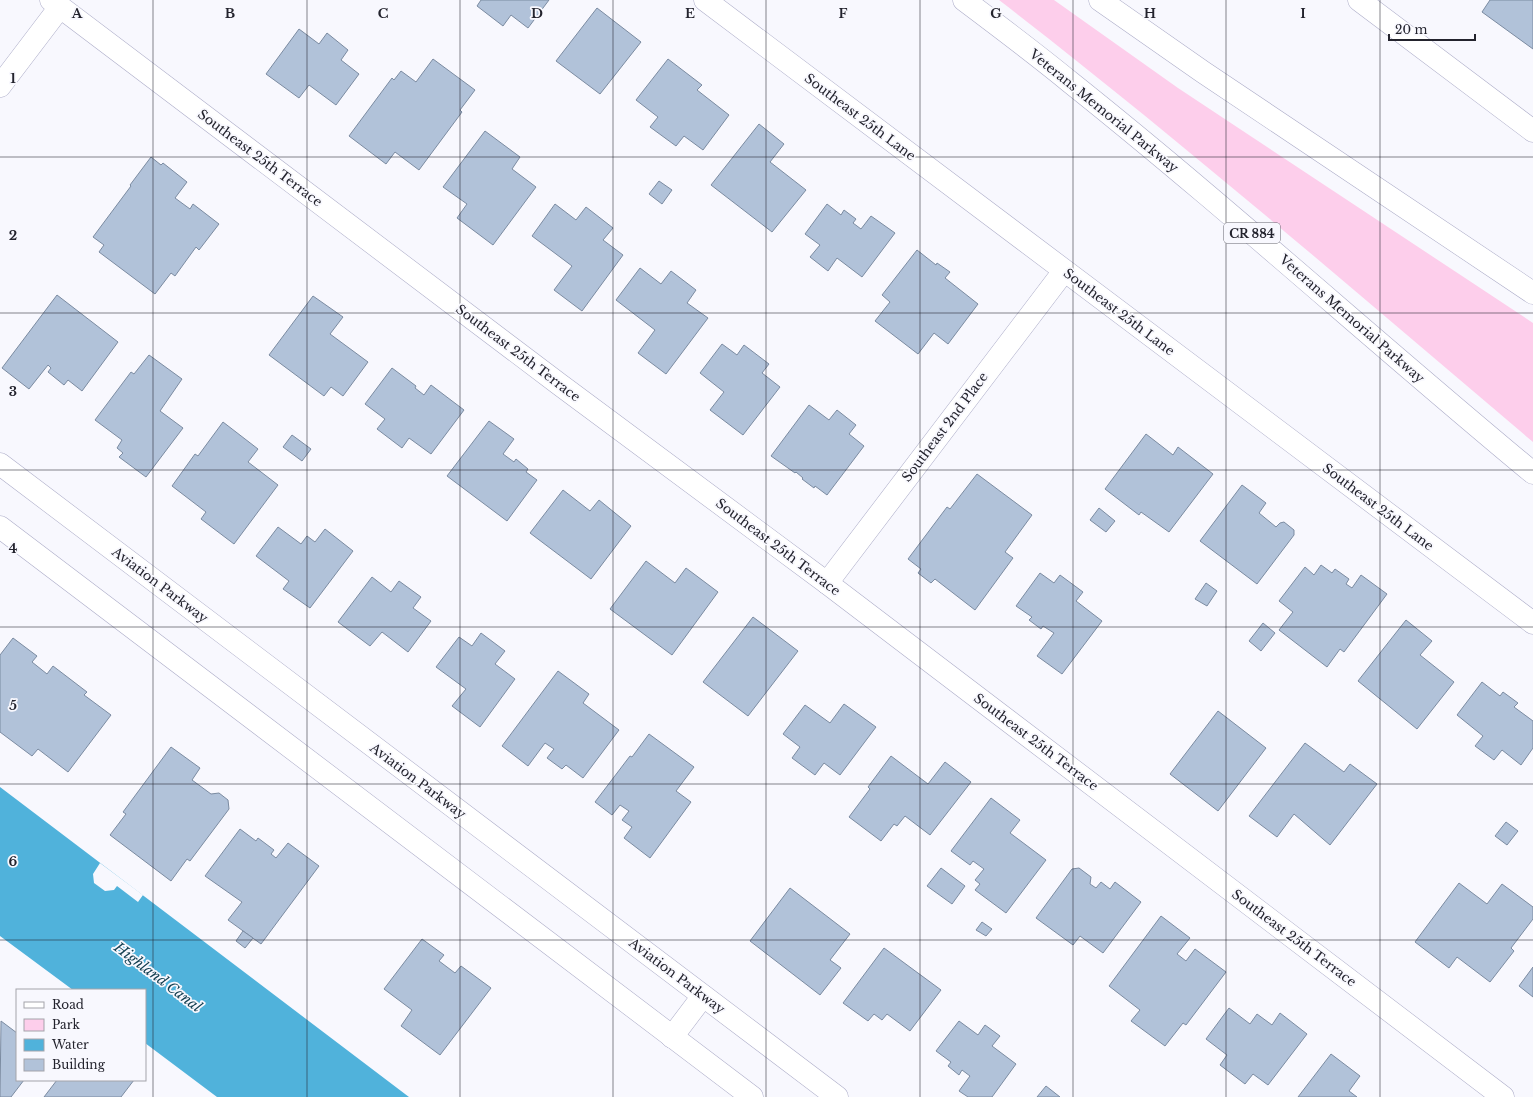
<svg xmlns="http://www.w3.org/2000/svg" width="1533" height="1097" font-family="'Libre Baskerville',serif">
	<rect width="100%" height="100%" fill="#f8f8fe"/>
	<path fill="#fdceeb" d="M999,0H1054L1178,88L1533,323V442C1357,293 1182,141 999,0Z"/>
	<path fill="#50b2db" d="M0,787L409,1097H217L145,1043V990H73L0,936Z"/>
	<path fill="#f8f8fe" d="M100,863L143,895L138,902L117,886L114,890L105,891L94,883L93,874Z"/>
	<g fill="#b1c2d9" stroke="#7b8ba1">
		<path d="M481,0H549L528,28L511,15L503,26L477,6Z"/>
		<path d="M1490,0H1533V49L1482,12Z"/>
		<path d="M597,8L641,42L600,94L556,61Z"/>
		<path d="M299,29L319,44L327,33L348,50L341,60L359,74L336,105L309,85L299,98L266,74Z"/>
		<path d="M433,59L475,90L460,110L462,112L419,170L395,152L386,164L349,136L392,78L394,80L401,71L416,82Z"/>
		<path d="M668,59L702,85L697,90L729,115L703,150L684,136L676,146L650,127L658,117L636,100Z"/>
		<path d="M759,124L784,144L770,162L806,190L772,232L711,185Z"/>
		<path d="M485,131L520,157L512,169L536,187L493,245L457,218L467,204L443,187Z"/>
		<path d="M151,157L161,165L163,163L187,182L175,198L190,209L193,204L219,224L199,250L196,247L175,276L171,273L155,294L99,252L104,245L93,237L131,186L130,185Z"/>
		<path d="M659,181L672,190L662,204L649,194Z"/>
		<path d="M555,204L576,220L586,207L613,228L603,240L623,255L582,311L554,290L572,266L532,236Z"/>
		<path d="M827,204L841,215L844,210L856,219L853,223L861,229L871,216L895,233L862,277L837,258L828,271L810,257L820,245L805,234Z"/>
		<path d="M917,250L936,265L937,263L950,272L945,278L978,304L948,344L934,333L918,354L875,321L890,302L882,295Z"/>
		<path d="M640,268L661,284L671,271L696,290L687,303L708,318L666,374L638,353L655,330L616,300Z"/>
		<path d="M57,295L118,342L82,391L68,380L64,385L48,372L51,368L48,365L29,389L2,368Z"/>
		<path d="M313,296L343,317L330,334L368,362L343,396L331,387L324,396L269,355Z"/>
		<path d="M722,344L737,355L744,345L769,364L762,373L780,387L743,435L710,410L724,392L700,373Z"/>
		<path d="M149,355L182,379L160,411L183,428L146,477L119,457L123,453L117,448L122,440L95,420L131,372L134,374Z"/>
		<path d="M392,368L416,386L415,388L424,395L431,385L464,410L431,454L409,438L402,448L377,429L385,419L365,404Z"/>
		<path d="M809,405L829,420L837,410L856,425L849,434L864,446L827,495L815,486L814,488L802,479L803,478L796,472L795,473L771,456Z"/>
		<path d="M489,421L514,439L503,454L514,462L516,459L528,469L526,472L537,480L507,521L447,476Z"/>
		<path d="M223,422L258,449L248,462L278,485L234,544L201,519L206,512L172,486L195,454L198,456Z"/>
		<path d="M1146,434L1173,455L1178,447L1213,474L1169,532L1141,512L1139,515L1105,489Z"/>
		<path d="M292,435L311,449L302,461L283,447Z"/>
		<path d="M977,474L1032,515L1005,552L1013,558L975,610L935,579L931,583L918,573L921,569L908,559L947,507L950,509Z"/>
		<path d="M1242,485L1266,503L1259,513L1276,527L1280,523L1284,522L1294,530V535L1257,584L1200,541Z"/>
		<path d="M563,490L590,511L599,500L631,526L591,579L530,533Z"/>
		<path d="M1099,508L1115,521L1106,532L1090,520Z"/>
		<path d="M278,527L301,544L307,536L315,542L325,529L353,551L310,608L283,589L289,581L256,556Z"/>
		<path d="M646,561L675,583L686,568L718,592L672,655L610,609Z"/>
		<path d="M1321,565L1332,573L1335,569L1349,579L1346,584L1352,588L1361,575L1387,594L1344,652L1340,649L1327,667L1279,630L1293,612L1279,601L1305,567L1314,575Z"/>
		<path d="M1040,573L1054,583L1060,575L1083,592L1076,601L1102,621L1062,674L1037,656L1054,633L1043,626L1041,629L1029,620L1032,617L1016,606Z"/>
		<path d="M372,577L391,592L399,581L421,597L413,608L431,621L408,652L382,632L370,646L338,622Z"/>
		<path d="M1206,583L1217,591L1207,606L1195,599Z"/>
		<path d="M753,617L798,651L748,716L703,682Z"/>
		<path d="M1406,620L1432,641L1420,655L1454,682L1417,729L1358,681Z"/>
		<path d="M1263,623L1275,633L1261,651L1249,641Z"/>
		<path d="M481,633L505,651L495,664L515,679L480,727L452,706L466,689L436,667L459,637L472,646Z"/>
		<path d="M13,638L37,656L32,662L47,674L53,666L87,692L84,695L111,715L68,772L38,749L32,756L0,732V655Z"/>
		<path d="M558,671L589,694L583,703L619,730L583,778L566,765L562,769L547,758L554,749L545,743L528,766L502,746Z"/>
		<path d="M1482,682L1500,696L1503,692L1518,703L1514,707L1533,721V748L1521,765L1502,750L1494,760L1475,746L1483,736L1457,715Z"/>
		<path d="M844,704L876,727L840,775L824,763L815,775L792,758L800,747L783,734L805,705L830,723Z"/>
		<path d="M1218,711L1266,748L1218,811L1170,774Z"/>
		<path d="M649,734L694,767L676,791L691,802L650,858L624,838L632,827L622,820L629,811L620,805L612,815L595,802L630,756L632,757Z"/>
		<path d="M1305,743L1344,772L1350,764L1377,784L1330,845L1294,814L1277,837L1249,816Z"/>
		<path d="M171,747L200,768L192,780L211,794L219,793L228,800L229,809L190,861L187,859L171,881L110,835L126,814L123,812Z"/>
		<path d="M891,756L928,784L945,762L971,782L930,835L905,816L897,826L894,824L881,841L849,817L870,789L868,787Z"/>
		<path d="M991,798L1020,820L1010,833L1046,860L1006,913L975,890L980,884L975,880L984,869L973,861L970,865L951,851Z"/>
		<path d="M1506,822L1518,831L1507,845L1495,836Z"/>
		<path d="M240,829L256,841L258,838L274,850L271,854L276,858L288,843L319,866L261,944L228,920L242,902L205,876Z"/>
		<path d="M941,868L965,886L952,904L927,886Z"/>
		<path d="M1079,868L1091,877L1090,884L1096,888L1101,882L1110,889L1115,882L1141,902L1103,953L1080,936L1073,945L1036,918L1072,869Z"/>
		<path d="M1459,883L1487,904L1502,884L1533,907V919L1511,948L1514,951L1490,982L1457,957L1449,968L1415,942Z"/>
		<path d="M790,888L850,934L830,960L841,968L820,995L750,941Z"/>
		<path d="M1161,916L1190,938L1177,954L1186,961L1195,949L1226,972L1186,1025L1183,1023L1165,1046L1131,1021L1140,1010L1109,986Z"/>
		<path d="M982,922L992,929L986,936L976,930Z"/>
		<path d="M243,931L253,938L245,948L236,941Z"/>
		<path d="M422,939L444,955L439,961L455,973L461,966L491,988L440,1055L401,1026L412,1010L384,989Z"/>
		<path d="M884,948L941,990L910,1031L887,1014L882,1020L874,1014L868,1021L843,1003Z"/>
		<path d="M1533,967V997L1519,986Z"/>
		<path d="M1229,1008L1250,1024L1257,1014L1272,1025L1280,1013L1307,1034L1268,1085L1253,1074L1245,1084L1220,1065L1227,1055L1206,1039Z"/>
		<path d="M1,1021L17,1033V1080H24L11,1097H0Z"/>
		<path d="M959,1021L978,1035L985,1025L1000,1036L992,1046L1016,1064L992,1097H968L959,1091L970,1076L962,1070L959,1075L948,1066L951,1062L936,1051Z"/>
		<path d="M1331,1054L1360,1076L1349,1091L1357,1097H1298Z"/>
		<path d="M57,1080H134L121,1097H44Z"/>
		<path d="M1046,1086L1060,1097H1037Z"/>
	</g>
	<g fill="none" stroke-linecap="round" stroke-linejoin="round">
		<g stroke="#acacc8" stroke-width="23">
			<g id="minor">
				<path d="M51,0L559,384L827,583L1503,1097"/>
				<path d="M705,0L1533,623"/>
				<path d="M1359,0L1533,131"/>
				<path d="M0,86L60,7"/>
				<path d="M0,464L837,1097"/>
				<path d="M0,527L752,1097"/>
				<path d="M827,583L1064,271"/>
				<path d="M672,1037L703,996"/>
			</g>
		</g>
		<g stroke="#acacc8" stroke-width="23">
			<g id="highway">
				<path d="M964,0C1000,27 1036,54 1070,82C1228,208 1377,344 1533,473"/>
				<path d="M1100,0L1203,72L1533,293"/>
			</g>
		</g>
		<use href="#minor" stroke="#fff" stroke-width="22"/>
		<use href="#highway" stroke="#fff" stroke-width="22"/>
	</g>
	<path fill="none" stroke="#23232d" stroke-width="1" stroke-opacity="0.55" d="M153,0V1097M307,0V1097M460,0V1097M613,0V1097M766,0V1097M920,0V1097M1073,0V1097M1226,0V1097M1380,0V1097M0,157H1533M0,313H1533M0,470H1533M0,627H1533M0,784H1533M0,940H1533"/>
	<g text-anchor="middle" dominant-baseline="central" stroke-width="3.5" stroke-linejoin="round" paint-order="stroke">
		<rect fill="#f8f8fe" stroke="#63636c" stroke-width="1" x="1224" y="223" width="56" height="20" rx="3"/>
		<g font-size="12" font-weight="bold" fill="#23232d">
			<text x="1252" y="233">CR 884</text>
		</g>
		<g font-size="13" fill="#23232d" stroke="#f8f8fe">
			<text transform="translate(1104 111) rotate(39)">Veterans Memorial Parkway</text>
			<text transform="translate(860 117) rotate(37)">Southeast 25th Lane</text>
			<text transform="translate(260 158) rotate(37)">Southeast 25th Terrace</text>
			<text transform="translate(1119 312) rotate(37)">Southeast 25th Lane</text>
			<text transform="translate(1352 319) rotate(41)">Veterans Memorial Parkway</text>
			<text transform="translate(518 353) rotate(37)">Southeast 25th Terrace</text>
			<text transform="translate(945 427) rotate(-53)">Southeast 2nd Place</text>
			<text transform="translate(1378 507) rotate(37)">Southeast 25th Lane</text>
			<text transform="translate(778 547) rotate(37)">Southeast 25th Terrace</text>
			<text transform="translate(160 585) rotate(37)">Aviation Parkway</text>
			<text transform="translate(1036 742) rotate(37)">Southeast 25th Terrace</text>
			<text transform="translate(418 781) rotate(37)">Aviation Parkway</text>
			<text transform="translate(1294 938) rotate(37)">Southeast 25th Terrace</text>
			<text transform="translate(677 976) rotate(37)">Aviation Parkway</text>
		</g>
		<g font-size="14" font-style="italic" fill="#154052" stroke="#f8f8fe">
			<text transform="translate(158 977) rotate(37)">Highland Canal</text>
		</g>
	</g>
	<g font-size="13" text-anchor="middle" font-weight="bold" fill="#23232d" stroke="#f8f8fe" stroke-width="3.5" stroke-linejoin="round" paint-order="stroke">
		<text x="77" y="18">A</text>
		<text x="230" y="18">B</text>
		<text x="383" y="18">C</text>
		<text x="537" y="18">D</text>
		<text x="690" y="18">E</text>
		<text x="843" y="18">F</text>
		<text x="996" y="18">G</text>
		<text x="1150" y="18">H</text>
		<text x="1303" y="18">I</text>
		<text x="13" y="83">1</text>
		<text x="13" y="240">2</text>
		<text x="13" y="396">3</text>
		<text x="13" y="553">4</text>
		<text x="13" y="710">5</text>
		<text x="13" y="866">6</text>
	</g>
	<rect x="16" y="989" width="130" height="92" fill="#f8f8fe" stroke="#a3a3aa"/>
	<rect x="24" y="1002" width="20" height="6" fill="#ffffff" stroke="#a3a3aa"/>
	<text x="52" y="1009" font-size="12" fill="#23232d">Road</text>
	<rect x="24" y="1019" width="20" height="12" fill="#fdceeb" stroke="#a3a3aa"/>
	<text x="52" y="1029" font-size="12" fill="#23232d">Park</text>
	<rect x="24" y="1039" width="20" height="12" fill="#50b2db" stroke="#a3a3aa"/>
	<text x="52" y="1049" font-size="12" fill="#23232d">Water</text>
	<rect x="24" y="1059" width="20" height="12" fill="#b1c2d9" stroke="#a3a3aa"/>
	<text x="52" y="1069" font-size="12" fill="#23232d">Building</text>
	<path d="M1389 34v6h86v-6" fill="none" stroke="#23232d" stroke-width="2"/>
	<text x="1395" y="34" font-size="12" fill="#23232d" stroke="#f8f8fe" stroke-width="3" paint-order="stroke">20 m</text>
</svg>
